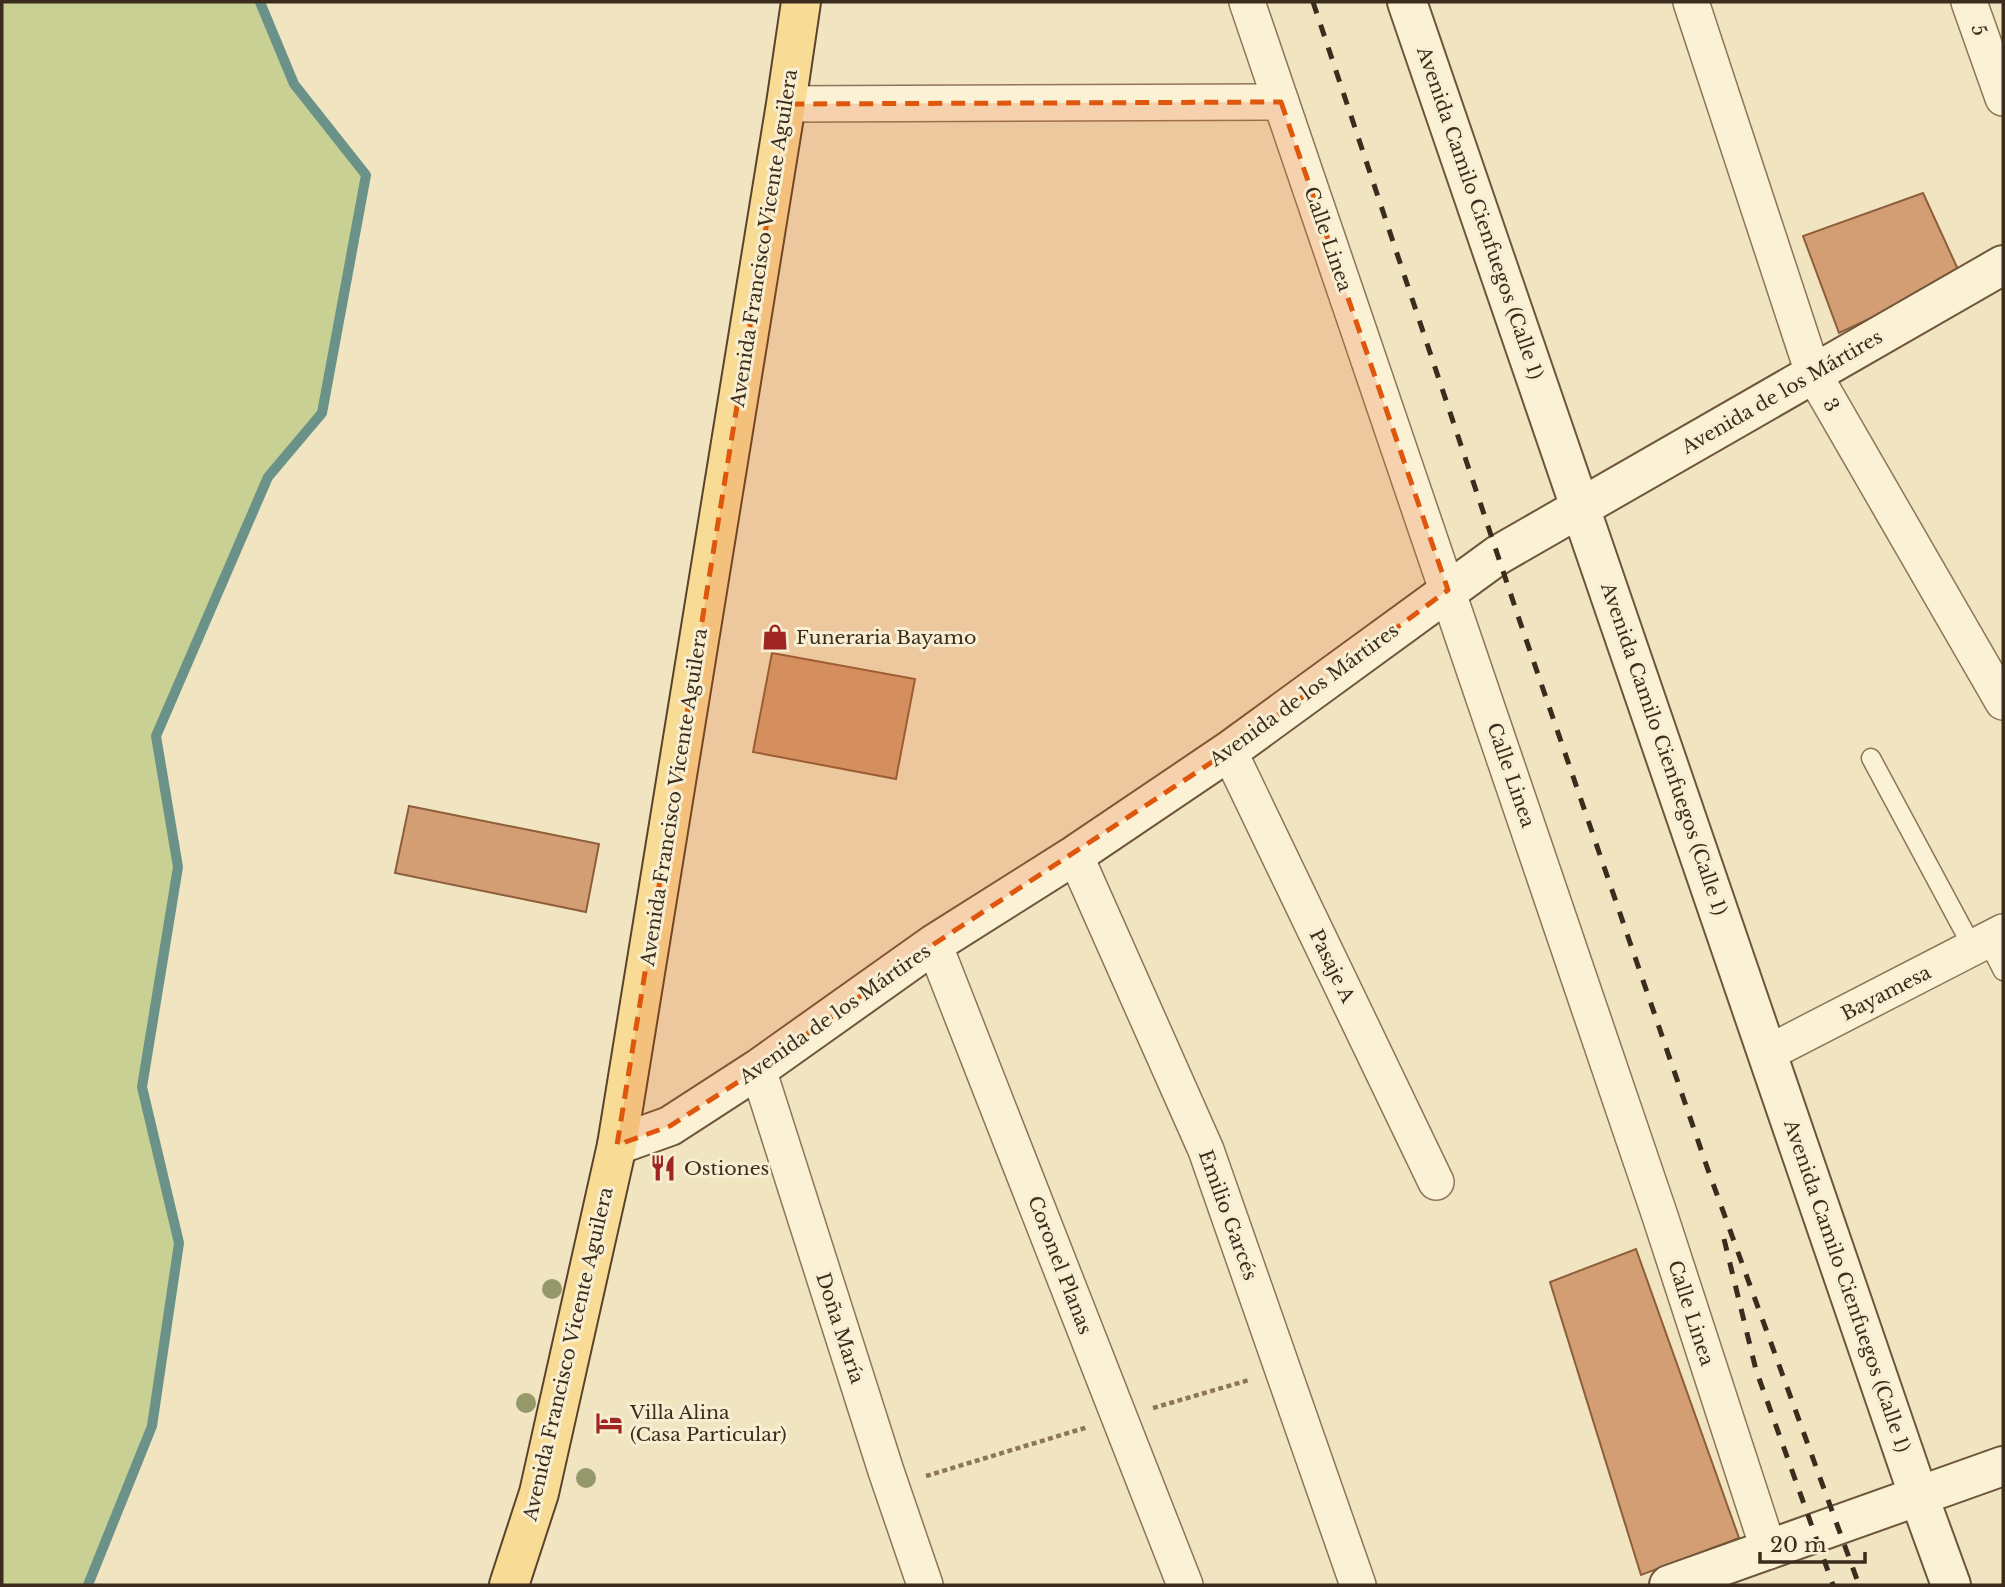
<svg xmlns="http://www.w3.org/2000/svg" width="2005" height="1587" font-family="'Libre Baskerville',serif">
	<rect width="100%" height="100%" fill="#f1e4c1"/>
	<path fill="#c8d094" d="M2,2H260L294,84L366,175L322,413L268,477L156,736L178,867L142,1087L179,1243L152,1426L88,1585H2Z"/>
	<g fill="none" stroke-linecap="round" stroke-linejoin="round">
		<path stroke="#6a9289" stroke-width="10" d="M88,1585L152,1426L179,1243L142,1087L178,867L156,736L268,477L322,413L366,175L294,84L260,2"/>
	</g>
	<g fill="#d39e74" stroke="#8e5e3b" stroke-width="2">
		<path d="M1923,193L1961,276L1839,333L1803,236Z"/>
		<path d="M772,653L915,679L896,779L753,752Z"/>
		<path d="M409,806L599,844L586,912L395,873Z"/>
		<path d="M1636,1249L1739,1538L1641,1575L1550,1282Z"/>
	</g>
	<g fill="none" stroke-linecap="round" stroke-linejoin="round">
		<g stroke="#8d7557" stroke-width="21">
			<g id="lane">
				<path d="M1871,758L1973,948"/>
				<path d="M1987,940L2003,971"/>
			</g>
		</g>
		<g stroke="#8d7557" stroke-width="38">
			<g id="street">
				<path d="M1247,2L1660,1216L1769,1551"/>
				<path d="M1691,2L1813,373L2003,702"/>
				<path d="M1969,2L2003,98"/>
				<path d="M786,104L1281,102"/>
				<path d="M1229,751L1436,1182"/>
				<path d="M1075,855L1206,1150L1358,1585"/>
				<path d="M934,944L1185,1585"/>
				<path d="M1768,1053L2003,932"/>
				<path d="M758,1069L886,1471L925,1585"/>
			</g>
		</g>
		<g stroke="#6e563a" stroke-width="42">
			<g id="secondary">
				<path d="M1407,2L1919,1497L1951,1585"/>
				<path d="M617,1145L670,1126L758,1069L934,944L1075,855L1229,751L1498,555L2003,265"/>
				<path d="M1669,1585L2003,1466"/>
			</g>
		</g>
		<g stroke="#5a422c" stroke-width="42">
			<path id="primary" d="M509,1585L539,1493L617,1145L786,104L801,2"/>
		</g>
		<g stroke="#8d7557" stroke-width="4.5" stroke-dasharray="5 3.5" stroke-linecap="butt">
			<path d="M1153,1408L1249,1380"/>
			<path d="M926,1476L1088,1427"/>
		</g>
		<use href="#lane" stroke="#fbf1d5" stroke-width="18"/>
		<use href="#street" stroke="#fbf1d5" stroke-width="35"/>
		<use href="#secondary" stroke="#fbf1d5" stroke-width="38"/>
		<use href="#primary" stroke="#f8dc96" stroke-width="38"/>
		<g stroke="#3b2c1d" stroke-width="5" stroke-dasharray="12 12" stroke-linecap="butt">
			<path d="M1313,2L1518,616L1707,1167L1859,1585"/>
			<path d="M1724,1239L1756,1370L1833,1585"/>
		</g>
	</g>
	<g fill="#959869">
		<circle cx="552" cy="1289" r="10"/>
		<circle cx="526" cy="1403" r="10"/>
		<circle cx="586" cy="1478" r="10"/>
	</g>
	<path fill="#df570d" fill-opacity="0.2" stroke="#df570d" stroke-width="5" stroke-dasharray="14 9" stroke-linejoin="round" d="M1281,102L1448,590L1229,751L934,944L758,1069L670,1126L617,1145L786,104Z"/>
	<defs>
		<g id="shop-bare" transform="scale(2.1)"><path d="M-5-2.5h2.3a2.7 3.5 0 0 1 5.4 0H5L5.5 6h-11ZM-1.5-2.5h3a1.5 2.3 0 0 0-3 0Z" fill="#a02422" stroke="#f8eed1" stroke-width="2.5" paint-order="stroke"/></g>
		<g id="restaurant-bare" transform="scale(2.1)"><path d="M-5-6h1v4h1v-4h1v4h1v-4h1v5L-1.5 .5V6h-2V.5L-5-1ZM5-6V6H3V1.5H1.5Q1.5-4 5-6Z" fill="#a02422" stroke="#f8eed1" stroke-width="2.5" paint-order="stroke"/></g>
		<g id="hotel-bare" transform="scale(2.1)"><path d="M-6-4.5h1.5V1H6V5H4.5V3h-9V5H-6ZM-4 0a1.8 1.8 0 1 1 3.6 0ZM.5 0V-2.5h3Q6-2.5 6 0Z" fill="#a02422" stroke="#f8eed1" stroke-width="2.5" paint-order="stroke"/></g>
	</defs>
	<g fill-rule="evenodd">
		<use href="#shop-bare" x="775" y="637"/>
		<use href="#restaurant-bare" x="663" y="1168"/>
		<use href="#hotel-bare" x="609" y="1423"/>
	</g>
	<g text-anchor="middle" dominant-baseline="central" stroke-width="6" stroke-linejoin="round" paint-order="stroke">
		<g font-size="19" fill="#3b2c1d" stroke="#f8eed1">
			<text transform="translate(1979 30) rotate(71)">5</text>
			<text transform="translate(1480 213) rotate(71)">Avenida Camilo Cienfuegos (Calle 1)</text>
			<text transform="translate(764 238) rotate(-81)">Avenida Francisco Vicente Aguilera</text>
			<text transform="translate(1328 239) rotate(71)">Calle Linea</text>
			<text transform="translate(1782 392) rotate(-30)">Avenida de los Mártires</text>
			<text transform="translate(1831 405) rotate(60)">3</text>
			<text transform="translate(1304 695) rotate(-36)">Avenida de los Mártires</text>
			<text transform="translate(1664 749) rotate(71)">Avenida Camilo Cienfuegos (Calle 1)</text>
			<text transform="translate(1511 775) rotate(71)">Calle Linea</text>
			<text transform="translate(674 797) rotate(-81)">Avenida Francisco Vicente Aguilera</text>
			<text transform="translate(1332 966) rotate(64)">Pasaje A</text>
			<text transform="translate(1886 993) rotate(-27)">Bayamesa</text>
			<text transform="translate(835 1014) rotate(-35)">Avenida de los Mártires</text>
			<text transform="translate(1228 1215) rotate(70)">Emilio Garcés</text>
			<text transform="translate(1060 1265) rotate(69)">Coronel Planas</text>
			<text transform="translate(1847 1286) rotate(71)">Avenida Camilo Cienfuegos (Calle 1)</text>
			<text transform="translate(1691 1313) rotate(72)">Calle Linea</text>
			<text transform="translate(840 1328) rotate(72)">Doña María</text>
			<text transform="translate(568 1354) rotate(-77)">Avenida Francisco Vicente Aguilera</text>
		</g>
		<g font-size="19" fill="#3b2c1d" stroke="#f8eed1" text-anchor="start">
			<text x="796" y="637">Funeraria Bayamo</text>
			<text x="684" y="1168">Ostiones</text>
			<text x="630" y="1412">Villa Alina<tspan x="630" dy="22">(Casa Particular)</tspan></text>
		</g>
	</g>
	<rect width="2005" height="1587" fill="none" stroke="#3b2c1d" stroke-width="7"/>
	<path d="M1760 1552v10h105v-10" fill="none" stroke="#3b2c1d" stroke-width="3.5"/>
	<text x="1770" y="1552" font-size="21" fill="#3b2c1d" stroke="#f8eed1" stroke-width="5" paint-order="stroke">20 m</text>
</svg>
